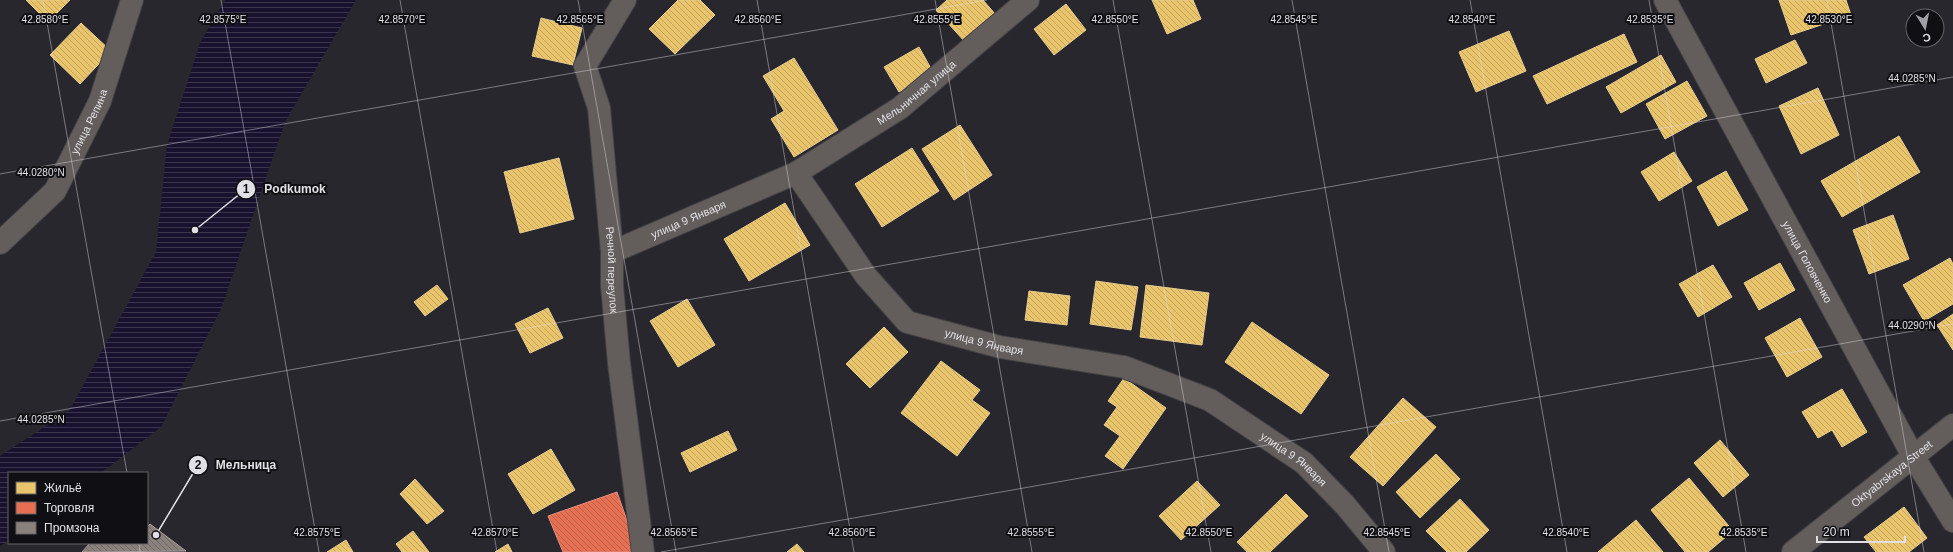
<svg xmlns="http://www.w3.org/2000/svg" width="1953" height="552" font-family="Helvetica,sans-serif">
	<defs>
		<pattern id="water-rules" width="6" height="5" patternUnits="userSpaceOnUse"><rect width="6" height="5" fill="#19122e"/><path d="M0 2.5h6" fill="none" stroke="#3a344c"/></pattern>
		<pattern id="homes-back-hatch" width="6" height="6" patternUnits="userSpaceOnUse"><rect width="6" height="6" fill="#e9c46a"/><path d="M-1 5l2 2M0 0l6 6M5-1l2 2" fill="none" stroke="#c0a461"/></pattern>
		<pattern id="shops-back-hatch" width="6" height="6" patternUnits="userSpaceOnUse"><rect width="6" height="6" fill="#e76f51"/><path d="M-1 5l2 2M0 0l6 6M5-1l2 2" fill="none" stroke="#b6624d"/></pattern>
		<pattern id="industry-back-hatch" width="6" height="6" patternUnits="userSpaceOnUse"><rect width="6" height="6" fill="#8a817c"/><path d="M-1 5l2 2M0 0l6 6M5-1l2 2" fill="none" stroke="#726b69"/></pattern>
	</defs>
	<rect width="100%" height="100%" fill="#28272d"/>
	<path fill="url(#water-rules)" d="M225,0H356L285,122L221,309L161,427L101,473H9V541L0,546V456L69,411L156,252L167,145L200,43Z"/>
	<g fill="url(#homes-back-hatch)" stroke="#e7cc8f">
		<path d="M26,0H70L48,22Z"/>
		<path d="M678,0H700L715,15L675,54L649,29Z"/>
		<path d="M947,0H983L996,15L965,42L936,10Z"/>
		<path d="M1152,0H1193L1201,19L1167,34Z"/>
		<path d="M1779,0H1846L1851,15L1791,35Z"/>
		<path d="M1066,4L1086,30L1054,55L1034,29Z"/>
		<path d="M541,18L582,28L573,65L532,56Z"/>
		<path d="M81,23L111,51L80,84L50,55Z"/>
		<path d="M1509,31L1526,71L1476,92L1459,52Z"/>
		<path d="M1624,34L1637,62L1547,104L1533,76Z"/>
		<path d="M1795,40L1807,63L1766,83L1755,59Z"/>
		<path d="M919,47L933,72L899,92L884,67Z"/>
		<path d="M1661,55L1676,82L1621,113L1606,87Z"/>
		<path d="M794,58L838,130L794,157L771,119L784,111L763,76Z"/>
		<path d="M1687,81L1707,116L1665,139L1646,104Z"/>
		<path d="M1818,88L1839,135L1801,154L1779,106Z"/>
		<path d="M960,125L992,175L954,200L922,149Z"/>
		<path d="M1899,136L1920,172L1842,217L1821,181Z"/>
		<path d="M912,148L939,191L882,227L855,184Z"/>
		<path d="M1674,152L1692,181L1659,201L1641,172Z"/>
		<path d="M559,158L574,219L520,233L504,172Z"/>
		<path d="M1726,171L1748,210L1718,226L1697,187Z"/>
		<path d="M785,203L810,245L749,281L724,239Z"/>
		<path d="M1893,215L1909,259L1869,274L1853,230Z"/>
		<path d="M1950,258L1953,264V304L1924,321L1903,285Z"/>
		<path d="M1780,263L1795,290L1759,310L1744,283Z"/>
		<path d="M1713,265L1732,297L1698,317L1679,284Z"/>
		<path d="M1096,281L1138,287L1131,330L1090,324Z"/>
		<path d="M437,285L448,299L425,316L414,302Z"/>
		<path d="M1146,285L1209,293L1202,345L1140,337Z"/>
		<path d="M1029,291L1070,296L1067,325L1025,320Z"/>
		<path d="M687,299L715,345L678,367L650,321Z"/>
		<path d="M548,308L563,338L530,353L515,324Z"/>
		<path d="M1953,314V350L1937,325Z"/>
		<path d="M1800,318L1822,357L1787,377L1765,338Z"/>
		<path d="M1252,322L1329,375L1301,414L1225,362Z"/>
		<path d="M884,327L908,352L870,388L846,364Z"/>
		<path d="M941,361L980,390L972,400L990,413L957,456L901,413Z"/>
		<path d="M1124,378L1166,408L1123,469L1105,456L1120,436L1104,425L1117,407L1108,401Z"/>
		<path d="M1842,389L1867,432L1842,447L1832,430L1818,438L1802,412Z"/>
		<path d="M1403,398L1436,427L1383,486L1350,457Z"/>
		<path d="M728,431L737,450L690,472L681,453Z"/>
		<path d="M1720,440L1749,475L1723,497L1694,463Z"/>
		<path d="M551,449L575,490L533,514L508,474Z"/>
		<path d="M1436,454L1460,479L1420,518L1396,492Z"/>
		<path d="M1689,478L1733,531L1708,552H1685L1651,510Z"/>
		<path d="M415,479L444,511L427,524L400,494Z"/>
		<path d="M1197,481L1220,505L1181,540L1159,516Z"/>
		<path d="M1286,494L1308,516L1270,552H1247L1237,542Z"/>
		<path d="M1460,499L1489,530L1466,552H1447L1426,531Z"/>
		<path d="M1904,507L1927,538L1909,552H1876L1864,537Z"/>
		<path d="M1636,520L1663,552H1598Z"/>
		<path d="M413,531L429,552H402L396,544Z"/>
		<path d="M346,540L353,552H327Z"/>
		<path d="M508,544L512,552H495Z"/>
		<path d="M797,544L804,552H787Z"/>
	</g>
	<path fill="url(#shops-back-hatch)" stroke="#e5917e" d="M617,492L638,552H563L548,516Z"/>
	<path fill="url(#industry-back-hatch)" stroke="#a49e9c" d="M150,524L186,551L82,552L90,543H147V527Z"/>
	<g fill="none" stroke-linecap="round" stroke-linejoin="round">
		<g stroke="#434246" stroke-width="24">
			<g id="minor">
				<path id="s1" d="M625,0L585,66L599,108L612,252V286L619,363L643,552"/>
				<path id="s2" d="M1665,0L1913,456L1953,521"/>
				<path id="s3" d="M796,173L900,108L1028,0"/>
				<path id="s4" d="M0,243L55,191L100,101L132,0"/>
				<path id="s5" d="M612,252L796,173L866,276L907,322L1000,347L1124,367L1210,400L1304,463L1345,505L1384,552"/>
				<path id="s6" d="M1793,552L1953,425"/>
			</g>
		</g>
		<use href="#minor" stroke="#635d5b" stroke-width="22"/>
	</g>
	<path fill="none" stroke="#e1e0e6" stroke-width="1" stroke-opacity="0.45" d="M43,0L127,473M221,0L319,552M400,0L497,552M578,0L676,552M757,0L854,552M935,0L1032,552M1113,0L1211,552M1292,0L1389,552M1470,0L1567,552M1649,0L1746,552M1827,0L1924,552M0,174L987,0M0,421L1953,77M139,543L140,552M661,552L1953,324"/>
	<g text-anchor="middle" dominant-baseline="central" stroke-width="4" stroke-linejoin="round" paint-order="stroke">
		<g font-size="11" fill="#e1e0e6" stroke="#100f13">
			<text stroke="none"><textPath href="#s3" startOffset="145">Мельничная улица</textPath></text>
			<text stroke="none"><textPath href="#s4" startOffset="153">улица Репина</textPath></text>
			<text stroke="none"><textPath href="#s5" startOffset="83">улица 9 Января</textPath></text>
			<text stroke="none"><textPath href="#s2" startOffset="298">улица Головченко</textPath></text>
			<text stroke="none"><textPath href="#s1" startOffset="284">Речной переулок</textPath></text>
			<text stroke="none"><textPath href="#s5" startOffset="466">улица 9 Января</textPath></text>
			<text stroke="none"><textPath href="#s5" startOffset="803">улица 9 Января</textPath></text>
			<text stroke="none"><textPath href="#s6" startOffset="126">Oktyabrskaya Street</textPath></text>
		</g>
	</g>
	<g font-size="10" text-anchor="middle" fill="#e1e0e6" stroke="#100f13" stroke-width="4" stroke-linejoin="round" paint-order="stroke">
		<text x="45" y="23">42.8580°E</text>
		<text x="223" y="23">42.8575°E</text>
		<text x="402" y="23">42.8570°E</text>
		<text x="580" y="23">42.8565°E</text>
		<text x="758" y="23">42.8560°E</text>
		<text x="937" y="23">42.8555°E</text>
		<text x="1115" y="23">42.8550°E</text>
		<text x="1294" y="23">42.8545°E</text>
		<text x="1472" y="23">42.8540°E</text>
		<text x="1650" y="23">42.8535°E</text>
		<text x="1829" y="23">42.8530°E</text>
		<text x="1912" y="82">44.0285°N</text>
		<text x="41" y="176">44.0280°N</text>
		<text x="1912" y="329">44.0290°N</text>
		<text x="41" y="423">44.0285°N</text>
		<text x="317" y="536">42.8575°E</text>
		<text x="495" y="536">42.8570°E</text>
		<text x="674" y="536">42.8565°E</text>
		<text x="852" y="536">42.8560°E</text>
		<text x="1031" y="536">42.8555°E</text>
		<text x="1209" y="536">42.8550°E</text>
		<text x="1387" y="536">42.8545°E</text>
		<text x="1566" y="536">42.8540°E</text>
		<text x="1744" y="536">42.8535°E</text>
	</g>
	<path fill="none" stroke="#e1e0e6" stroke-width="1.5" d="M195 230L246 189M156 535L198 465"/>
	<g fill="#e1e0e6" stroke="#100f13" stroke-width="1.5">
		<circle cx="195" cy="230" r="4"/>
		<circle cx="156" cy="535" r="4"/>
		<circle cx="246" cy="189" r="10"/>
		<circle cx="198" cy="465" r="10"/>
	</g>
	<g font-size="12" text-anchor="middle" font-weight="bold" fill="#111">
		<text x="246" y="193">1</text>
		<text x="198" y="469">2</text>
	</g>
	<g font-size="12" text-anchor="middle" font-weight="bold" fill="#e1e0e6" stroke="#100f13" stroke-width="4" stroke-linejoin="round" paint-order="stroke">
		<text x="295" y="193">Podkumok</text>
		<text x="246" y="469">Мельница</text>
	</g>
	<rect x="8" y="472" width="140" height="72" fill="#100f13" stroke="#646367"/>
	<rect x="16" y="482" width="20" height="12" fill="#e9c46a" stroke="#646367"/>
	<text x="44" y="492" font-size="12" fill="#e1e0e6">Жильё</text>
	<rect x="16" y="502" width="20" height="12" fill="#e76f51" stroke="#646367"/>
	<text x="44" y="512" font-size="12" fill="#e1e0e6">Торговля</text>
	<rect x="16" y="522" width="20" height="12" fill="#8a817c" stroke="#646367"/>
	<text x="44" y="532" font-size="12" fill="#e1e0e6">Промзона</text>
	<g transform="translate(1925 28) rotate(170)"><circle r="19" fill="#100f13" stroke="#646367"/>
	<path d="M0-3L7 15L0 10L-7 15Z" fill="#a09fa5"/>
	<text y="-6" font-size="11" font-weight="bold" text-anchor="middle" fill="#e1e0e6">С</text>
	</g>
	<path d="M1817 536v6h88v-6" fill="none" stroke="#e1e0e6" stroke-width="2"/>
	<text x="1823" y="536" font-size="12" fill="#e1e0e6" stroke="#100f13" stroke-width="3" paint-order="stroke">20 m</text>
</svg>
